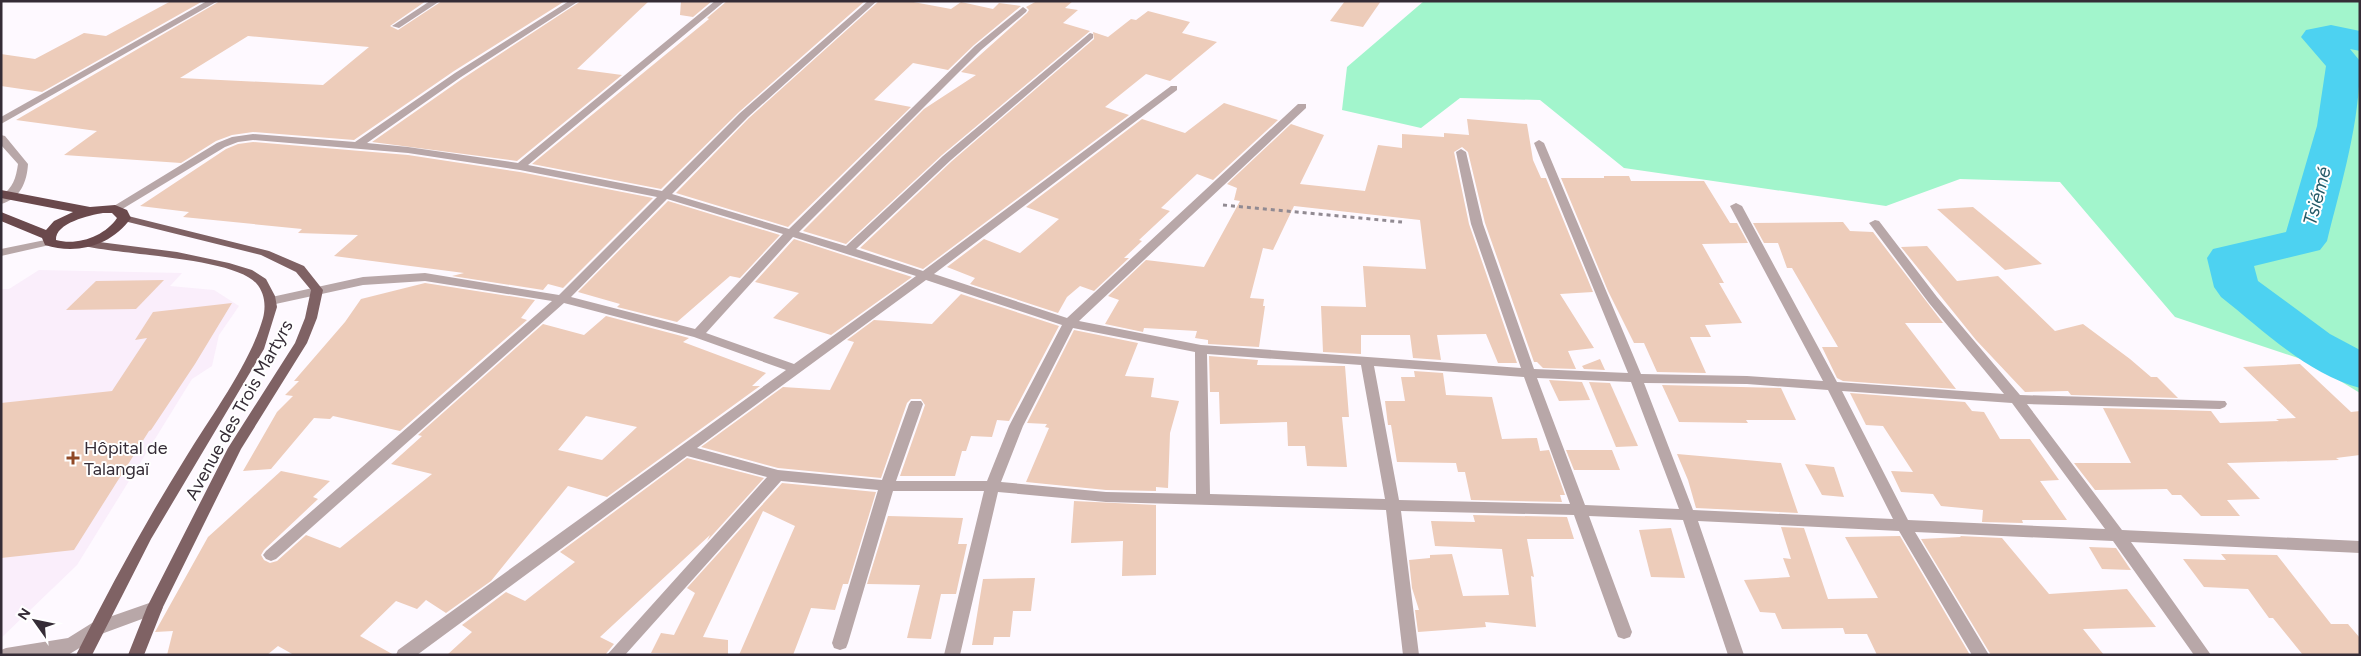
<svg xmlns="http://www.w3.org/2000/svg" width="2361" height="656" font-family="Figtree,sans-serif">
	<rect width="100%" height="100%" fill="#fef9ff"/>
	<path fill="#faeefb" d="M39,270L182,273L170,286L214,290L239,306L219,335L212,366L192,379L77,565L1,638V289H9Z"/>
	<path fill="#a2f5cc" d="M1424,1H2360V393L2307,361L2175,317L2060,182L1960,179L1886,206L1624,168L1540,100L1460,98L1421,128L1342,110L1347,67Z"/>
	<g fill="none" stroke-linecap="round" stroke-linejoin="round">
		<path fill="#4dd2f1" fill-rule="evenodd" d="M2331,25L2360,31V51L2350,49L2360,61C2360,123 2342,181 2327,241L2320,250L2254,266L2258,281L2330,334L2360,350V388C2307,374 2263,330 2221,297L2214,287L2207,258L2213,249L2286,232L2317,126L2326,66L2301,37L2306,30Z"/>
	</g>
	<g fill="#edccba" fill-rule="evenodd">
		<path d="M171,1H203L42,92L1,86V54L35,59L84,33L106,36Z"/>
		<path d="M220,1H426L390,26L398,30L442,1H565L454,71L354,140L253,132L232,135L216,141L181,163L64,155L97,131L16,120ZM248,36L369,47L323,85L180,78Z"/>
		<path d="M581,1H649L577,69L622,75L517,161L372,142L462,79Z"/>
		<path d="M681,1H712L693,17L680,15Z"/>
		<path d="M727,1H865L739,112L661,189L532,164L709,19L707,18Z"/>
		<path d="M879,1H908L951,9L961,2L993,9L999,3L1021,6L974,45L948,70L913,63L874,100L911,107L788,227L676,193L749,118Z"/>
		<path d="M1037,1H1073L1065,8L1078,10L1063,23L1090,31L942,155L846,244L803,231L924,109L976,75L961,72L1027,13L1029,10L1026,7Z"/>
		<path d="M1345,1H1381L1363,27L1330,21Z"/>
		<path d="M1148,11L1190,22L1182,33L1217,42L1170,81L1146,74L1105,107L1129,115L923,269L860,248L952,161L1094,39L1093,32L1108,37L1131,19L1136,20Z"/>
		<path d="M1224,103L1278,120L1213,180L1197,174L1161,208L1170,211L1139,240L1142,241L1124,258H1129L1094,291L1080,286L1067,297L1058,313L970,284L975,278L947,267L984,239L1020,253L1059,219L1026,207L1142,119L1185,133Z"/>
		<path d="M1467,119L1527,124L1533,160L1541,178H1546L1593,292L1560,294L1594,348L1568,351L1576,369L1543,368L1537,362H1534L1485,223L1468,152L1462,147L1454,152L1469,224L1517,363H1498L1486,334L1437,335L1441,360L1413,358L1410,335H1361V354L1323,352L1321,306L1366,307L1363,266L1426,269L1420,220L1294,206L1273,250L1263,248L1250,298L1264,299L1263,306H1265L1259,347L1208,344V340L1195,338L1197,331L1144,328L1143,332L1105,324L1119,300L1108,296L1146,260L1204,267L1240,201L1234,200L1237,188L1227,184L1291,124L1324,135L1300,184L1365,191L1378,145L1402,148V134L1444,137V133L1469,135Z"/>
		<path d="M253,142L408,155L520,172L653,198L563,288L548,284L543,290L452,276L464,273L334,256L358,235L298,233L302,229L183,217L189,212L140,206L226,149L238,144Z"/>
		<path d="M1604,176H1629L1631,181H1704L1730,223H1737L1748,243L1702,244L1724,283H1719L1742,323L1705,325L1711,337H1690L1706,373L1657,372L1644,343H1634L1608,291L1561,178H1604Z"/>
		<path d="M668,201L780,235L740,278L730,276L677,322L617,307L620,304L578,292Z"/>
		<path d="M1973,207L2042,264L2005,270L1937,209Z"/>
		<path d="M1843,222L1850,231L1873,232L1943,323H1905L1956,389L1843,381L1837,378L1822,347H1838L1792,268H1787L1778,243H1764L1753,223Z"/>
		<path d="M794,239L912,277L831,335L773,318L799,293L755,282Z"/>
		<path d="M1927,246L1957,281L1998,276L2055,331L2083,324L2130,359L2151,377H2157L2178,398L2071,395L2068,391L2025,392L1976,340L1901,247Z"/>
		<path d="M164,280L136,309L66,310L96,281Z"/>
		<path d="M425,283L535,300L521,318L527,320L400,431L333,416L330,419L314,418L271,469L243,471L277,412L293,396L285,395L299,381H294L345,322L361,299Z"/>
		<path d="M961,294L1059,326L1009,421L997,420L992,437L971,436L966,451H962L955,476H900L925,405L921,399H911L907,403L881,478L778,468L701,447L783,387L830,390L854,342L847,340L874,320L932,324Z"/>
		<path d="M232,303L195,364L151,430L149,431L74,550L1,558V403L112,391L147,338L135,340L153,312Z"/>
		<path d="M606,316L689,338L683,342L766,373L752,386H760L607,497L568,486L491,581L446,613L426,600L417,609L396,601L360,636L394,655H294L278,646L267,655H167L173,631L155,632L208,537L281,471L330,481L313,497L318,499L264,550L261,555L264,560L270,563L277,561L306,535L340,548L432,474L391,464L422,436L418,435L543,324L584,335ZM586,416L637,427L602,460L558,450Z"/>
		<path d="M1074,330L1138,343L1125,376L1154,378L1151,397L1179,401L1170,433L1168,488L1156,487V491L1106,490L1026,482L1049,428L1045,427L1047,424L1027,423Z"/>
		<path d="M1209,356L1258,360L1257,365L1345,366L1349,417H1342L1347,467L1307,466L1305,446H1288L1287,422L1220,424L1219,392H1210Z"/>
		<path d="M1600,359L1605,370L1584,369L1582,366Z"/>
		<path d="M2300,364L2351,412L2360,411V455L2336,458L2339,460L2227,463L2260,499L2227,500L2240,516H2201L2181,495H2172L2167,489L2095,490L2074,463H2131L2103,408L2211,411L2220,423L2279,421L2276,419L2296,418L2243,367Z"/>
		<path d="M1414,371L1443,373L1446,395L1492,397L1502,439L1537,438L1540,451L1549,450L1565,495H1560L1562,502L1471,500L1465,472H1458L1456,463L1397,462L1391,425H1388L1385,401H1405L1401,377H1415Z"/>
		<path d="M1549,380L1582,382L1590,400L1559,401Z"/>
		<path d="M1589,382L1610,383L1638,446L1616,447Z"/>
		<path d="M1662,385L1781,388L1796,420H1746L1748,423L1679,422Z"/>
		<path d="M1850,393L1965,402L1972,411L1984,412L2000,439H2030L2059,480L2040,481L2067,520H2022L2023,523L1982,522L1983,510L1941,506L1933,494L1901,492L1891,471L1913,472L1883,426L1866,425Z"/>
		<path d="M1566,450H1612L1620,470H1574Z"/>
		<path d="M1677,454L1781,463L1798,513L1696,508L1688,480Z"/>
		<path d="M687,458L764,478L707,541L710,535L600,637L614,644L605,655H447L472,632L462,625L506,592L525,601L575,562L560,552Z"/>
		<path d="M1805,464L1834,467L1844,497L1822,495Z"/>
		<path d="M782,483L876,492L848,584H843L835,610L811,608L793,655H739L795,526L763,511L703,637L728,640V655L651,653L661,633L674,635L695,593L687,588Z"/>
		<path d="M1074,501L1156,505V575L1122,576L1123,541L1071,543Z"/>
		<path d="M1473,515L1567,517L1574,539H1527L1534,577L1531,576L1536,627L1485,622L1486,627L1418,632L1415,610H1419L1412,588L1409,560L1430,558V555L1452,554L1463,596L1509,595L1502,549L1435,546L1431,521L1475,522Z"/>
		<path d="M888,516L963,518L958,544H967L956,594H941L931,639L907,638L920,585L867,584Z"/>
		<path d="M1781,527L1804,528L1828,599L1878,598L1845,537L1900,536L1970,655H1877L1867,634H1845L1843,628L1782,629L1775,613L1760,612L1744,580L1790,577L1783,558L1791,559Z"/>
		<path d="M1671,528L1685,578L1651,577L1639,530Z"/>
		<path d="M1960,536L2002,538L2049,594L2127,589L2156,627L2083,629L2104,655H1991L1921,539L1961,537Z"/>
		<path d="M2089,547L2116,548L2131,570L2102,569Z"/>
		<path d="M2221,554L2277,555L2331,624H2348L2360,638V655H2303L2273,618H2269L2248,589L2204,587L2183,559L2226,560Z"/>
		<path d="M1035,578L1031,611H1013L1010,637H994L993,645H972L983,579Z"/>
	</g>
	<g fill="none" stroke-linecap="round" stroke-linejoin="round">
		<path stroke="#918a92" stroke-width="3" stroke-dasharray="4 4" stroke-linecap="butt" d="M1223,205L1402,222"/>
		<g fill="#b8a7a8" fill-rule="evenodd">
			<path d="M207,1H218L1,124V117Z"/>
			<path d="M430,1H440L399,28L392,26Z"/>
			<path d="M569,1H579L461,77L367,143L408,147L518,163L715,1H725L528,165L662,191L740,113L868,1H877L748,117L672,194L789,229L975,46L1023,7L1027,10L1026,12L981,50L799,232L846,246L943,156L1090,33L1093,34V38L951,160L856,249L923,271L1171,86H1177V90L934,274L1067,318L1298,104H1306V108L1079,321L1201,345L1521,368L1471,224L1456,152L1461,149L1466,152L1483,224L1534,369L1628,373L1534,143L1539,140L1544,143L1641,374L1747,376L1823,381L1730,206L1736,203L1742,206L1837,382L2004,394L1929,303L1869,223L1875,220L1879,221L1937,297L2020,395L2225,401L2227,404L2225,407L2220,409L2027,404L2122,530L2360,541V553L2131,542L2211,655H2194L2113,541L1915,532L1989,655H1972L1899,531L1698,521L1744,655H1728L1683,520L1589,516L1632,632L1630,637L1624,639L1618,637L1616,632L1574,515L1401,511L1419,655H1403L1386,510L1106,502L998,492L960,655H944L984,491H893L848,643L846,648L840,650L834,648L832,643L878,490L781,481L625,655H607L767,477L687,456L417,655H396L398,650L786,370L694,337L564,303L276,559L271,561L266,559L263,555L266,551L552,301L425,281L363,285L271,305L267,304L265,301L267,298L363,277L425,273L559,295L657,197L520,170L408,153L253,140L238,142L225,147L119,211L115,212L109,209L217,143L232,137L253,134L355,142L455,73ZM667,199L783,234L695,329L571,297ZM793,237L916,276L794,364L706,333ZM926,280L1062,325L1009,426L987,481H896L923,404L921,401H911L909,404L882,480L778,470L697,448ZM1073,328L1195,352L1196,494L1106,492L1001,482L1023,426ZM1207,354L1361,365L1385,499L1210,494ZM1374,366L1524,377L1570,504L1399,500ZM1537,378L1631,382L1679,509L1585,505ZM1644,383L1747,384L1828,390L1893,519L1693,510ZM1842,391L2012,403L2105,529L1908,520Z"/>
			<path d="M1,135L5,136L28,164C27,182 20,199 1,204V196C13,188 16,178 18,164L1,145Z"/>
			<path d="M50,239L54,240L56,242L54,244L1,256V249Z"/>
			<path d="M155,601L161,602L163,607L161,612L104,633L68,655H1V650L6,648L68,638L92,623Z"/>
		</g>
		<g fill="#7f6264" fill-rule="evenodd">
			<path d="M124,215L269,251L304,266L323,290L317,318L307,343L241,449L163,607L144,655H128L147,607L228,448L295,343L305,318L311,290L296,272L261,255L120,220L118,218Z"/>
			<path d="M84,240L177,252L229,263L252,270L266,279L275,296L277,307L264,349L151,539L92,655H76C110,587 146,521 186,457C211,416 250,364 263,318C266,306 265,293 256,283C232,257 117,255 80,245L78,243Z"/>
		</g>
		<path fill="#6a494c" fill-rule="evenodd" d="M1,190L90,207L115,205L127,210L131,218C111,246 77,255 45,245L42,238L1,221V212L46,230L54,221L73,212L1,198ZM103,213H112L117,218C105,236 78,246 56,240C55,223 90,215 103,213Z"/>
	</g>
	<path fill="#904926" stroke="#fff" stroke-width="2" d="M70.5 450.5h5v5h5v5h-5v5h-5v-5h-5v-5h5z"/>
	<g text-anchor="middle" dominant-baseline="central" stroke-width="4" stroke-linejoin="round" paint-order="stroke">
		<g font-size="18" fill="#352c36" stroke="#fff">
			<text transform="translate(239 410) rotate(-61)">Avenue des Trois Martyrs</text>
		</g>
		<g font-size="18" fill="#352c36" stroke="#fff" text-anchor="start">
			<text x="84" y="448">Hôpital de<tspan x="84" dy="21">Talangaï</tspan></text>
		</g>
		<g font-size="19" font-style="italic" fill="#255b68" stroke="#fff">
			<text transform="translate(2317 196) rotate(-75)">Tsiémé</text>
		</g>
	</g>
	<rect width="2361" height="656" fill="none" stroke="#352c36" stroke-width="5"/>
	<g transform="translate(35 621) rotate(303)" stroke="#ffffff" stroke-width="4" paint-order="stroke">
	<path d="M0-4L9 19L0 12L-9 19Z" fill="#352c36"/>
	<text y="-8" font-size="14" font-weight="bold" text-anchor="middle" fill="#352c36">N</text>
	</g>
</svg>
